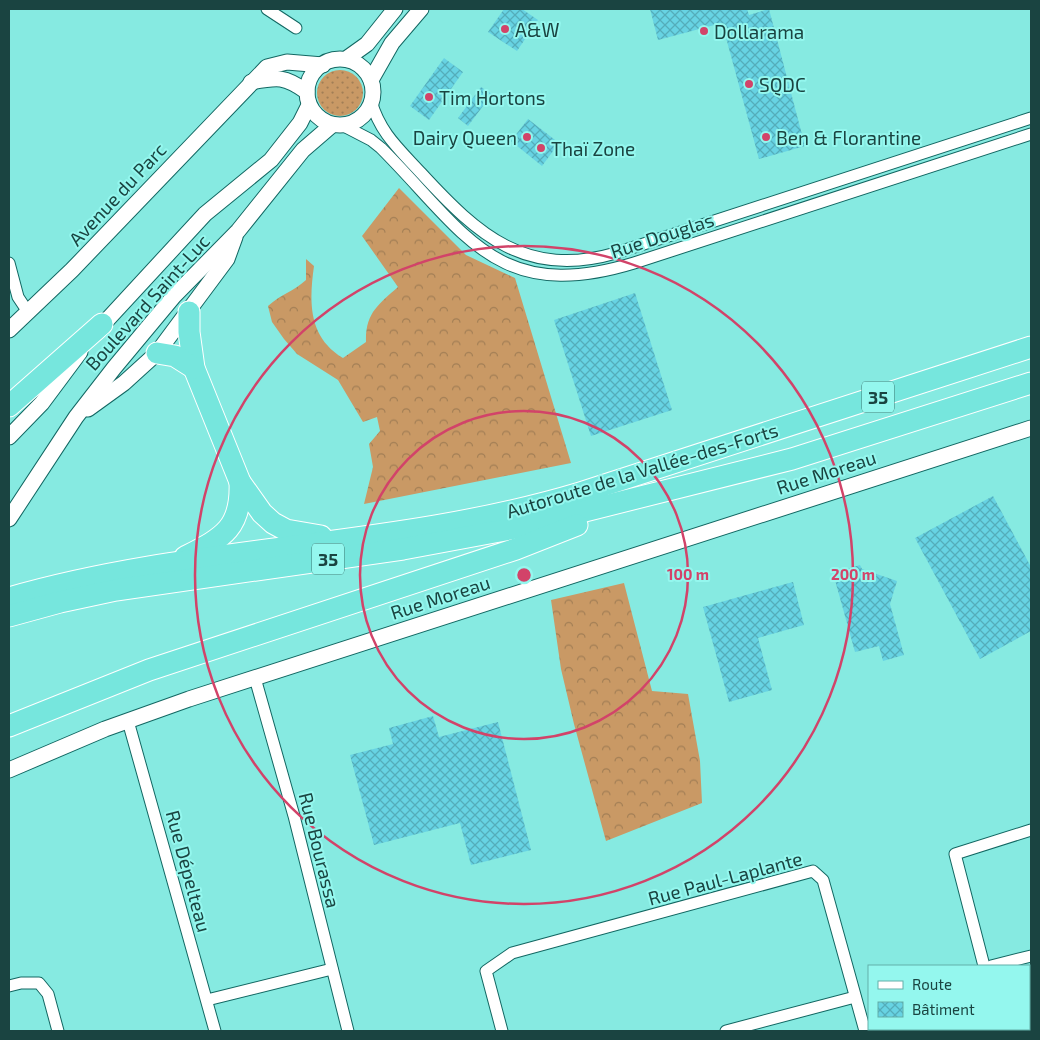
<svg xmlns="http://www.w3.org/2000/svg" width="1040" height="1040" font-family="'Exo 2',sans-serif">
	<defs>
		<pattern id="grass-dots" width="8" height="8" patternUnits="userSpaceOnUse" patternTransform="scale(1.25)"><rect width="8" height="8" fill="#c99965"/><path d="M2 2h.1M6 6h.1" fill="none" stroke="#a27e55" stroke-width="1.8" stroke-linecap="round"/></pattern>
		<pattern id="forest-crowns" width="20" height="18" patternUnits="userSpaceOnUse" patternTransform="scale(1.25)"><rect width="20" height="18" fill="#c99965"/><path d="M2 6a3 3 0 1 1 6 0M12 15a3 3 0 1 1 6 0" fill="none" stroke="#a27e55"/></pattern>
		<pattern id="building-cross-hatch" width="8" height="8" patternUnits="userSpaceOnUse" patternTransform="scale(1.25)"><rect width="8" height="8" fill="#67d3e3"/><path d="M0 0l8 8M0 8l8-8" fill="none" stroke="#54adba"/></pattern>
	</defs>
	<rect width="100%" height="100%" fill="#86eae1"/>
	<circle fill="url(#grass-dots)" cx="340" cy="93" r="23"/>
	<g fill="url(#forest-crowns)">
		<path d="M399,188L466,255L515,278L571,463L364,504L373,467L369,444L380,431L377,417L363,422L338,380L297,354L284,339L272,322L268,306C280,295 294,291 306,280V259L314,266C309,302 308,337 343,358L366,342C365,313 379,304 398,287L362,236Z"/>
		<path d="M624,583L652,691L688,694L700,761L702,803L606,841L574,724L561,669L551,600Z"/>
	</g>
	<g fill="url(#building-cross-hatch)">
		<path d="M504,9H522L538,20L517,51L488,32Z"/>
		<path d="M650,9H747L749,15L769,9L805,146L759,159L722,23L658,40Z"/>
		<path d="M444,58L463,72L429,120L410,106Z"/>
		<path d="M481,87L492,94L468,126L458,118Z"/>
		<path d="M528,119L559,143L542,166L511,141Z"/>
		<path d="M635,293L672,410L591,436L554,320Z"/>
		<path d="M993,496L1031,567V631L980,659L915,538Z"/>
		<path d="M860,565L862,569L897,581L890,604L904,655L883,661L879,646L855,652L833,573Z"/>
		<path d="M793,582L804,625L758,638L772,690L729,702L703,607Z"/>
		<path d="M433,716L439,737L498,722L531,850L471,865L460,823L374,845L350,755L393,744L389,728Z"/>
	</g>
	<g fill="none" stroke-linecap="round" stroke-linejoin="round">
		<g stroke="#126762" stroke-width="13">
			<g id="minor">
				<path d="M267,9L296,28"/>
				<path d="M371,101C380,133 399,149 421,173C478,235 526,279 616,253L1031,118"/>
				<path d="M342,125L371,140L381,148C465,232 496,305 634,263L1031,134"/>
				<path d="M9,263L18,297L28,312"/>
				<path d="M255,678L294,816L348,1031"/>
				<path d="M128,721L215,1031"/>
				<path d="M984,966L955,854L1031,830"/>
				<path d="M991,966L1031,956"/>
				<path d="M9,986L21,983H39L48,994L58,1031"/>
				<path d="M207,1000L332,969"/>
				<path d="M1003,1029L1004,1031"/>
				<path d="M502,1031L486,971L512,953L813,871L823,880L865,1031"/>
				<path d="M726,1031L855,997"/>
			</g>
		</g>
		<g stroke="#126762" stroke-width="17">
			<g id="tertiary">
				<path d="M346,59L367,44L395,9"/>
				<circle cx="340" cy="92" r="33"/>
				<path d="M371,80L392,43L421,9"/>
				<path d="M251,82C278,77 285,76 307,92"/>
				<path d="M9,330L72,270L267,67L287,62L323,65"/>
				<path d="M96,332L205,214L271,160L300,123L309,105"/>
				<path d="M88,409L124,383L157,353L227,259L235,237"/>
				<path d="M9,437L42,403L80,352"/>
				<path d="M9,519L76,417L114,368L174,296L238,231L303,150L332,125"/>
				<path d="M9,770L105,729L189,699L1031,428"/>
			</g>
		</g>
		<g stroke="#fff" stroke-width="23">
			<g id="motorway">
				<path d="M189,312V332L194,368L240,482L262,513L273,523L286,530L321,536"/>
				<path d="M157,353L175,356L194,368"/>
				<path d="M9,406L102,324"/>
				<path d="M185,557C222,538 242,529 240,482"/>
				<path d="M9,598C195,544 394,549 580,493L1031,347"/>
				<path d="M9,616L60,602L116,590L403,549L521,527L792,459L1031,383"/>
				<path d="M9,726L149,670L516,549L577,525"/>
			</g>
		</g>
		<use href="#minor" stroke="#fff" stroke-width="11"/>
		<use href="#tertiary" stroke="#fff" stroke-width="15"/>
		<use href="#motorway" stroke="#76e6dd" stroke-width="21"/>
	</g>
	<g fill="none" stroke="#d24369" stroke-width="2.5">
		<circle cx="524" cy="575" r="164"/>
		<circle cx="524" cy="575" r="329"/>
	</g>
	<g fill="#d24369" stroke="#94f7ee" stroke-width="2">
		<circle cx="505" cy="29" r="5"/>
		<circle cx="704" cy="31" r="5"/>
		<circle cx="749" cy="84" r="5"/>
		<circle cx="429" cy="97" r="5"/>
		<circle cx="527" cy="137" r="5"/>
		<circle cx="766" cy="137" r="5"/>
		<circle cx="541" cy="148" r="5"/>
	</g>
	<g text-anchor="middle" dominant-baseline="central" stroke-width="4" stroke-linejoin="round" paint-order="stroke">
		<g fill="#94f7ee" stroke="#3f7a75" stroke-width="1">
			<rect x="862" y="381.5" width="32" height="31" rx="4"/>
			<rect x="312" y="543.5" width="32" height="31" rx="4"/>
		</g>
		<g font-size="18" font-weight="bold" fill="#1a4441">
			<text x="878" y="397">35</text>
			<text x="328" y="559">35</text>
		</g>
		<g font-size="19" fill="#1a4441" stroke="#94f7ee" text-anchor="start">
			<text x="515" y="29">A&amp;W</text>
			<text x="714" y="31">Dollarama</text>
			<text x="759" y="84">SQDC</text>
			<text x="439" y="97">Tim Hortons</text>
			<text x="517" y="137" text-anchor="end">Dairy Queen</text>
			<text x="776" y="137">Ben &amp; Florantine</text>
			<text x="551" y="148">Thaï Zone</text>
		</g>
		<g font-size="19" fill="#1a4441" stroke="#94f7ee">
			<text transform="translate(117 194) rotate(-47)">Avenue du Parc</text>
			<text transform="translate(662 235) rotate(-18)">Rue Douglas</text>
			<text transform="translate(147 302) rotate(-48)">Boulevard Saint-Luc</text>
			<text transform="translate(642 470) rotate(-17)">Autoroute de la Vallée-des-Forts</text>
			<text transform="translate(826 472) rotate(-18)">Rue Moreau</text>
			<text transform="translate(440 597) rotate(-18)">Rue Moreau</text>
			<text transform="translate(320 850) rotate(76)">Rue Bourassa</text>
			<text transform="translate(189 871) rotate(75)">Rue Dépelteau</text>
			<text transform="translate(725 878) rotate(-15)">Rue Paul-Laplante</text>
		</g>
	</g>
	<circle cx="524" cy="575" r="8" fill="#d24369" stroke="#94f7ee" stroke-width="2.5"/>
	<g font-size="15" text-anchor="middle" font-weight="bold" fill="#d24369" stroke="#94f7ee" stroke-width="4" stroke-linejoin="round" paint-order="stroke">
		<text x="688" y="580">100 m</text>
		<text x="853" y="580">200 m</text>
	</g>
	<rect width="1040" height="1040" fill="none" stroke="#1a4441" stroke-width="20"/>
	<rect x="868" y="965" width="162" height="65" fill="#94f7ee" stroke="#63afa9"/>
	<rect x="878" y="981" width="25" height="8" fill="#ffffff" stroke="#63afa9"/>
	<text x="912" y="990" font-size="15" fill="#1a4441">Route</text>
	<rect x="878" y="1002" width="25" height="15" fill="url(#building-cross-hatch)" stroke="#63afa9"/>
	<text x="912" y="1015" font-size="15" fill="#1a4441">Bâtiment</text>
</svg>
